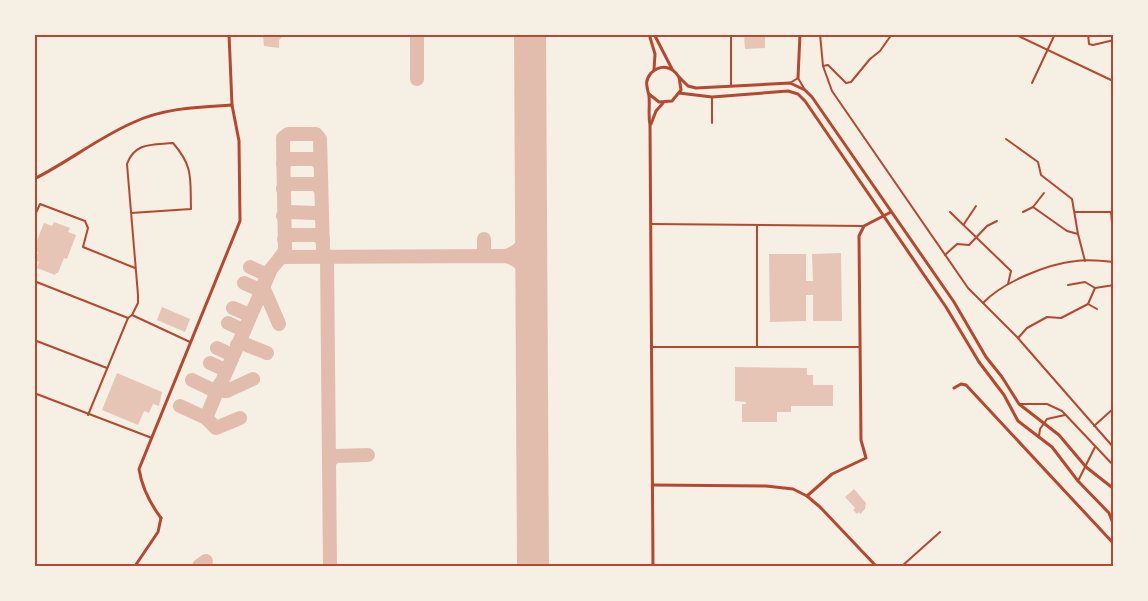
<svg xmlns="http://www.w3.org/2000/svg" width="1148" height="601" font-family="'Noto Sans',sans-serif">
	<rect width="100%" height="100%" fill="#f6efe4"/>
	<g fill="none" stroke-linecap="round" stroke-linejoin="round">
		<g stroke="#e2bdae" stroke-width="14">
			<path d="M417,34V79"/>
			<path d="M283,164L289,159H315L320,164"/>
			<path d="M283,189L289,184H315L321,189"/>
			<path d="M283,216L288,212L316,213L320,215L322,219"/>
			<path d="M284,239L290,235H317L323,240"/>
			<path d="M481,256L484,252V239"/>
			<path d="M506,256C521,251 527,242 531,227"/>
			<path d="M280,258L285,251L283,138L288,134H316L320,139L323,251L327,257L330,566"/>
			<path d="M250,267L265,274L269,272"/>
			<path d="M244,283L258,289L262,287"/>
			<path d="M264,283V289L279,324"/>
			<path d="M233,308L247,314L251,312"/>
			<path d="M228,323L241,329L242,333"/>
			<path d="M237,345L242,343L267,353"/>
			<path d="M217,348L230,354L232,358"/>
			<path d="M210,363L223,369L228,367"/>
			<path d="M253,379L227,391H224L220,386L271,269L281,257L506,256C522,260 527,270 531,285"/>
			<path d="M192,380L217,392"/>
			<path d="M220,384L206,418L216,428L240,418"/>
			<path d="M180,406L206,418"/>
			<path d="M330,461L335,456L368,455"/>
			<path d="M199,566L206,561"/>
		</g>
		<path stroke="#e2bdae" stroke-width="32" d="M530,34L533,566"/>
	</g>
	<g fill="#e6c5b7">
		<path d="M267,34H285L279,40V48L264,46L263,36Z"/>
		<path d="M744,34H765V48L745,49Z"/>
		<path d="M54,222L70,228L68,232L76,235L67,259L64,258L58,273H56L55,275L37,268L39,262L35,260L38,252L34,251V248L44,223L52,226Z"/>
		<path d="M841,253L842,321H813V295H806V321L770,322L769,254H806V281H813L812,254Z"/>
		<path d="M162,307L190,319L185,332L157,320Z"/>
		<path d="M735,367L807,368V375H813V385H833V406H791V412H777V422H742V404H746V402L735,401Z"/>
		<path d="M117,373L162,392L159,406L153,404L149,413L144,411L138,425L102,410Z"/>
		<path d="M854,489L866,503L865,509L860,514L859,512L857,514L853,510L855,508L845,497Z"/>
	</g>
	<g fill="none" stroke-linecap="round" stroke-linejoin="round">
		<g stroke="#b5482f" stroke-width="2">
			<path d="M731,34V86"/>
			<path d="M820,34L823,66L832,91L968,288L1017,337L1114,448"/>
			<path d="M1014,34L1111,80L1114,78"/>
			<path d="M1088,34L1089,44L1093,45L1114,40"/>
			<path d="M823,66L828,65L846,83L851,82L870,59L880,51L892,34"/>
			<path d="M790,83L798,78L805,90"/>
			<path d="M1032,83L1055,34"/>
			<path d="M712,97V123"/>
			<path d="M1006,139L1038,162L1041,175L1072,199L1078,234L1085,261"/>
			<path d="M1044,193L1033,207L1067,231L1078,234"/>
			<path d="M950,212L1011,271L1008,284"/>
			<path d="M1023,212L1033,207"/>
			<path d="M1075,212H1114"/>
			<path d="M1111,212L1112,223"/>
			<path d="M131,213L191,209C190,179 194,167 173,143C152,145 135,142 127,164L138,295V303L132,315"/>
			<path d="M34,217L40,204L85,221L88,228L83,247L135,268"/>
			<path d="M651,224L864,226"/>
			<path d="M964,224L976,206"/>
			<path d="M945,255L957,244L969,245L987,226L997,221"/>
			<path d="M34,281L128,318L132,315L190,342"/>
			<path d="M1068,285L1085,282L1095,288"/>
			<path d="M983,303C1003,282 1047,264 1076,261C1088,259 1101,261 1114,262"/>
			<path d="M1088,304L1097,309"/>
			<path d="M1018,338L1027,328L1047,317L1061,318L1088,304L1095,288L1114,285"/>
			<path d="M34,340L107,368"/>
			<path d="M652,347H859"/>
			<path d="M757,347V225"/>
			<path d="M34,393L152,438"/>
			<path d="M1019,404H1047L1062,411L1114,466"/>
			<path d="M88,415L128,318"/>
			<path d="M1094,426L1114,408"/>
			<path d="M1039,436L1040,429L1047,419L1065,415"/>
			<path d="M1078,481L1095,447"/>
			<path d="M902,566L940,532"/>
		</g>
		<g stroke="#b5482f" stroke-width="3">
			<path d="M798,78L800,34"/>
			<path d="M34,179C68,162 98,138 132,123C163,108 198,107 232,105L239,141L240,221L139,469C142,488 149,502 161,518"/>
			<path d="M954,388L961,384L966,385L1114,544"/>
			<path d="M653,485L766,486L793,489L807,496L820,507L876,566"/>
			<path d="M807,496L832,474L866,458L861,440L859,236L864,226L891,212"/>
		</g>
		<g stroke="#b5482f" stroke-width="3">
			<path d="M229,34L232,105"/>
			<path d="M649,34L655,54L654,70"/>
			<path d="M654,34L672,69"/>
			<path d="M679,77L688,86L696,88L790,83L805,90L812,97L954,302L986,357L1002,377L1019,404L1059,435L1086,467L1114,489"/>
			<path d="M679,93L712,97L788,91L798,94L805,101L946,307L979,362L1004,395L1018,421L1052,447L1078,481L1109,513L1114,526"/>
			<path d="M649,94L659,102L672,101L681,90L679,77C672,66 661,64 651,73C644,82 647,86 649,96C650,106 648,115 650,125L653,566"/>
			<path d="M651,124L656,111L663,103"/>
			<path d="M135,566L158,532L161,518"/>
		</g>
	</g>
	<rect width="1148" height="601" fill="none" stroke="#f6efe4" stroke-width="72"/>
	<rect x="36" y="36" width="1076" height="529" fill="none" stroke="#b5482f" stroke-width="2"/>
</svg>
